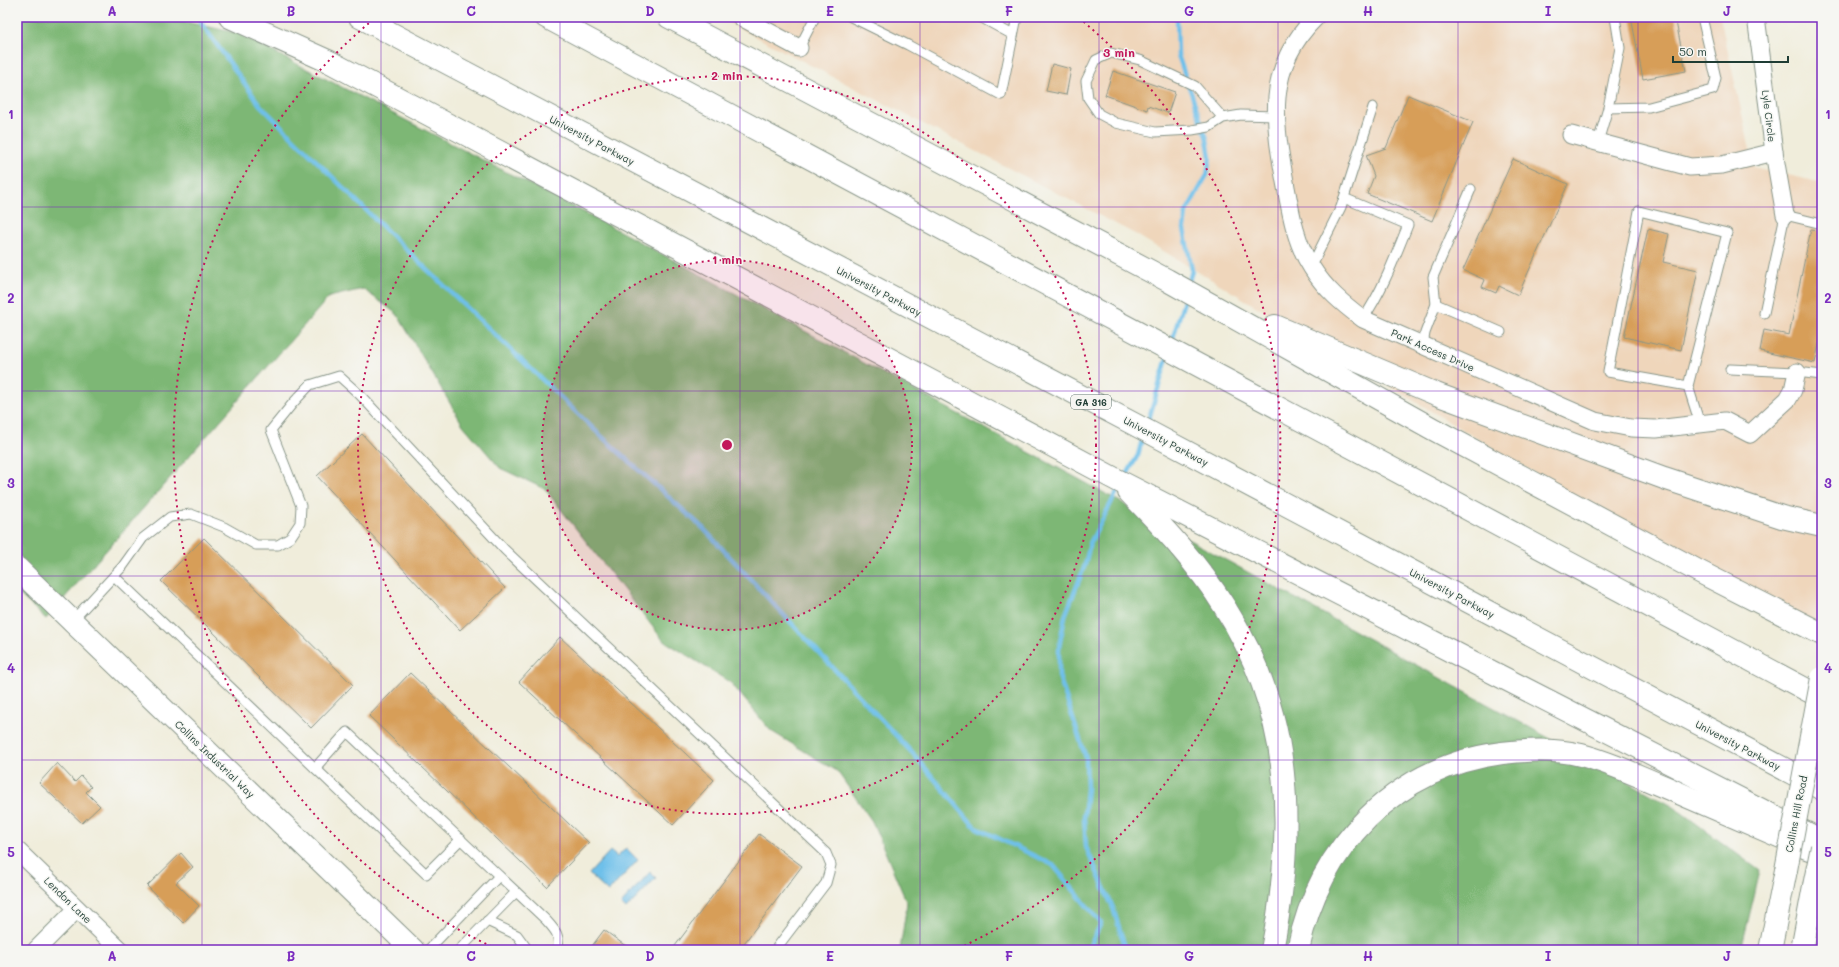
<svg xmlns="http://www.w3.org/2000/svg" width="1839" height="967" font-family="Mali,sans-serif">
	<rect width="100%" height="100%" fill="#f6f6f2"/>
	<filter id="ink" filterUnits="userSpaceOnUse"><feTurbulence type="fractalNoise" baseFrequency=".025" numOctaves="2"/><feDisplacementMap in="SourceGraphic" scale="8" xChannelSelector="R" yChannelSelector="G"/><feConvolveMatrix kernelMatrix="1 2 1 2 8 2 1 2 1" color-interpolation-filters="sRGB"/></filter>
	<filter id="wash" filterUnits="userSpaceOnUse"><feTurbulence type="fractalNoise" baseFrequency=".012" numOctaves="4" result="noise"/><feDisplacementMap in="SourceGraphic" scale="16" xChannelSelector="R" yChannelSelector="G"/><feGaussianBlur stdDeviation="0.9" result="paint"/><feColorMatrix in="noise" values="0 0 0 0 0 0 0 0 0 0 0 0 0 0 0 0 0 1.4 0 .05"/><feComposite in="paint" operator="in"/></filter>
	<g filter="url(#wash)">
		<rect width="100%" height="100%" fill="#f0eddb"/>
		<path fill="#efd6bb" d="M718,17H1720L1754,167L1822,183V645L1135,234Z"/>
		<path fill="#7db775" stroke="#4e7a54" d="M17,17H163L237,33L599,220L1086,483L1674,807L1760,871L1741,950H900L907,903L872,821L837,771L771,731L731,683L663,640L545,489L500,468L463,425L397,314L363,289L329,297L46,619L17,592Z"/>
		<g fill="#6ec0ea" stroke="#467e8f">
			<path d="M626,848L638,860L608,892L589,874L610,851L617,857Z"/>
			<path d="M650,872L656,878L626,909L621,904Z"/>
		</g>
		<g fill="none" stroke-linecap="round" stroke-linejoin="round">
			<g stroke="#6ec0ea" stroke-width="4.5">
				<path d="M197,17L260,105L386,230L600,435L703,528L915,756L975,827L1053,865L1101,923L1088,950"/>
				<path d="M1177,17L1178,55L1207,139L1210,157L1207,175L1186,212L1184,229L1192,270L1188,285"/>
				<path d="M1171,344L1185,298"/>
				<path d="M1147,425L1168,355"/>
				<path d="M1125,478L1138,455L1143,436"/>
				<path d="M1119,488L1090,543L1085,565L1065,616L1059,647V676L1086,758L1087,789L1084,818L1086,847L1113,908L1126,950"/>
			</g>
		</g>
		<g id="blocks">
			<g fill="#d79e59">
				<path d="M1631,17H1675L1686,71L1643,79Z"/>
				<path d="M1052,64L1071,69L1066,95L1046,91Z"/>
				<path d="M1113,71L1175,92L1168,113L1148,106L1147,110L1105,95Z"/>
				<path d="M1408,95L1473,122L1432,221L1367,194L1374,176L1366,155L1386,148Z"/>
				<path d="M1513,159L1568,184L1518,295L1499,286L1496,293L1482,287L1485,280L1463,270Z"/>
				<path d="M1648,229L1669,234L1663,262L1698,270L1681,350L1624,337Z"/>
				<path d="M1811,229L1822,231V330L1815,363L1760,351L1764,330L1789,335Z"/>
				<path d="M362,434L505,588L460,630L317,476Z"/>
				<path d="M204,538L353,685L311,728L161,581Z"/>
				<path d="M560,637L714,780L673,825L519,682Z"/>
				<path d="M410,673L589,843L547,887L369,716Z"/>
				<path d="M57,763L75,782L81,776L91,787L86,792L100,806L82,823L39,783Z"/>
				<path d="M759,834L802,866L739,950H672Z"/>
				<path d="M181,853L193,867L176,883L199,906L183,923L147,886Z"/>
				<path d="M604,930L631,950H589Z"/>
			</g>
		</g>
	</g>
	<g filter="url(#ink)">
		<use href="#blocks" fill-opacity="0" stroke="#889588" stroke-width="1"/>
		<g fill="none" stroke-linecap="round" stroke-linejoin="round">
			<g stroke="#889588" stroke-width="11">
				<g id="lane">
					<path d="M851,17L908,45L1001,95L1017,17"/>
					<path d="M980,17L1013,35"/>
					<path d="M799,48L815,17"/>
					<path d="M1608,108L1649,107L1713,90L1716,78L1702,17"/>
					<path d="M1223,118L1195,86L1140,60L1111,53L1096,60L1086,81L1088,98L1099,114L1116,123L1155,132L1192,130L1209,127L1223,118L1241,115L1275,116"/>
					<path d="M1598,142L1608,108L1620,48L1615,17"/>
					<path d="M1344,198L1408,225C1395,257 1383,290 1363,319"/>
					<path d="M1311,267L1341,207L1373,107"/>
					<path d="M1436,304L1501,332"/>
					<path d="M1764,313L1785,215L1822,224"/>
					<path d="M1423,345L1425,333L1436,304L1433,277L1471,189"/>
					<path d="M1730,369L1797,372L1822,375"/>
					<path d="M1688,386L1608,372L1639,211L1727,233L1688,386L1700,424"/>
					<path d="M114,576L315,768"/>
					<path d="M72,621L123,566L143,538L170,517L191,514L224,527L256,545H278L290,538L300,523L301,506L271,430L293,403L310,385L339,376L360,395L505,550L826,853L831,865L826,883L775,950"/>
					<path d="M461,839L426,874L315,768L347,732L546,920C556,931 560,935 558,950"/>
					<path d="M487,921L517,935L528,950"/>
					<path d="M428,950L499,876"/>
					<path d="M459,950L516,892"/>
				</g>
			</g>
			<g stroke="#889588" stroke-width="19">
				<g id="street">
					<path d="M741,17L799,48"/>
					<path d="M1316,17C1264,68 1274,123 1286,187C1291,215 1296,244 1312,268C1325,289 1343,304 1363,319L1595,421L1631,428L1656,429L1725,421L1750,434L1788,399L1793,390L1797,372"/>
					<path d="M1756,17L1774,152L1785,215"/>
					<path d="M1571,135L1690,167L1722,165L1774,152"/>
					<path d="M17,850L120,950"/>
					<path d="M36,950L77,909"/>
				</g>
			</g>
			<g stroke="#889588" stroke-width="24">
				<g id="secondary">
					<path d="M17,568L413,950"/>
					<path d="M1770,950L1786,870"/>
					<path d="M1802,950L1814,886"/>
				</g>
			</g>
			<g stroke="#889588" stroke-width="24">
				<g id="highway">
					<path d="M230,17L330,62L1117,480L1822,841"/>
					<path d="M360,17L1149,432L1822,789"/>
					<path d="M546,17L1822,698"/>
					<path d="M669,17L1167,280L1433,429L1700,572L1822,634"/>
					<path d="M1275,326L1436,394L1664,478L1782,517L1822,526"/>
					<path d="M1129,492C1163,527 1198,564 1224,606C1293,713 1296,828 1272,950"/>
					<path d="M1298,950C1319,846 1395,767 1502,753C1527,750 1556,749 1581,755C1613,763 1642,778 1672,790C1718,810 1764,830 1809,849"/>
				</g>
			</g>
			<use href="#lane" stroke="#fff" stroke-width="9"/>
			<use href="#street" stroke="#fff" stroke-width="17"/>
			<use href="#secondary" stroke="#fff" stroke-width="22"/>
			<use href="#highway" stroke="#fff" stroke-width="22"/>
			<g stroke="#889588" stroke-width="24" stroke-linecap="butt">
				<g id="secondary-bridge">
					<path d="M1786,870L1822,678"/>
					<path d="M1814,886L1822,847"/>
				</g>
			</g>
			<use href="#secondary-bridge" stroke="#fff" stroke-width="22"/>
		</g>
	</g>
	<path fill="none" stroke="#7b2cbf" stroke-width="1" stroke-opacity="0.55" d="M202,17V950M381,17V950M560,17V950M740,17V950M920,17V950M1099,17V950M1278,17V950M1458,17V950M1638,17V950M17,207H1822M17,391H1822M17,576H1822M17,760H1822"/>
	<circle cx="727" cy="445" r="185" fill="#c2185b" fill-opacity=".12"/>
	<g fill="none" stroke="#c2185b" stroke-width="2" stroke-dasharray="2 4">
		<circle cx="727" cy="445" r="185"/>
		<circle cx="727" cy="445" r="369"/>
		<path d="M497 949A554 554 0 0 1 375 18M1079 18A554 554 0 0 1 957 949"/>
	</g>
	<g text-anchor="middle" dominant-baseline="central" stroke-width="3" stroke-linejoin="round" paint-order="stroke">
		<rect fill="#f6f6f2" stroke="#60746d" stroke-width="1" x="1071" y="395" width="40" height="14" rx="3"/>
		<g font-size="9" font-weight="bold" fill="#1f3d34">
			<text x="1091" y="402">GA 316</text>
		</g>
		<g font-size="10" fill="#1f3d34" stroke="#f6f6f2">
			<text transform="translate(1769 116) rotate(83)">Lyle Circle</text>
			<text transform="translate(592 140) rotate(28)">University Parkway</text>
			<text transform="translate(879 291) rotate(28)">University Parkway</text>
			<text transform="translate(1433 350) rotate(24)">Park Access Drive</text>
			<text transform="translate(1166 441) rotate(28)">University Parkway</text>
			<text transform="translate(1452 593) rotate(28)">University Parkway</text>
			<text transform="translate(1738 745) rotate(28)">University Parkway</text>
			<text transform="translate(215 759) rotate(44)">Collins Industrial Way</text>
			<text transform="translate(1796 814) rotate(-79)">Collins Hill Road</text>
			<text transform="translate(68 900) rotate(44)">Lendon Lane</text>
		</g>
	</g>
	<circle cx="727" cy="445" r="6" fill="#c2185b" stroke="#f6f6f2" stroke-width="2"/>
	<g font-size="12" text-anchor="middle" font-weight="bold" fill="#c2185b" stroke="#f6f6f2" stroke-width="3" stroke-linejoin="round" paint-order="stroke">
		<text x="1119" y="57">3 min</text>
		<text x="727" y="80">2 min</text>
		<text x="727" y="264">1 min</text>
	</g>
	<rect width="1839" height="967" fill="none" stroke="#f6f6f2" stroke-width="44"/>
	<path d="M1673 56v6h115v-6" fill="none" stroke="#1f3d34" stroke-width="2"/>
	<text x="1679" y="56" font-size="12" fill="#1f3d34" stroke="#f6f6f2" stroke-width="3" paint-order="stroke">50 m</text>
	<rect x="22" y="22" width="1795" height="923" fill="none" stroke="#7b2cbf" stroke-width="1.5"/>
	<g font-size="13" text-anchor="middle" font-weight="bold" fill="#7b2cbf">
		<text x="112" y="16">A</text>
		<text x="291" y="16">B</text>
		<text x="471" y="16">C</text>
		<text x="650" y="16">D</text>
		<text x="830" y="16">E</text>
		<text x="1009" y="16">F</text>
		<text x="1189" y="16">G</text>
		<text x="1368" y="16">H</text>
		<text x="1548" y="16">I</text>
		<text x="1727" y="16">J</text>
		<text x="11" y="119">1</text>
		<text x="1828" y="119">1</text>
		<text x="11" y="303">2</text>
		<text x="1828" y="303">2</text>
		<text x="11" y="488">3</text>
		<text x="1828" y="488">3</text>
		<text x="11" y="673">4</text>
		<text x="1828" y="673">4</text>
		<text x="11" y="857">5</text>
		<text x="1828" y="857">5</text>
		<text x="112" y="961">A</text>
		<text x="291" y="961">B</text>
		<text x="471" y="961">C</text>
		<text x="650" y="961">D</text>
		<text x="830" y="961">E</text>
		<text x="1009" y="961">F</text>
		<text x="1189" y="961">G</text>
		<text x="1368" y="961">H</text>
		<text x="1548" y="961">I</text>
		<text x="1727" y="961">J</text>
	</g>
</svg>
